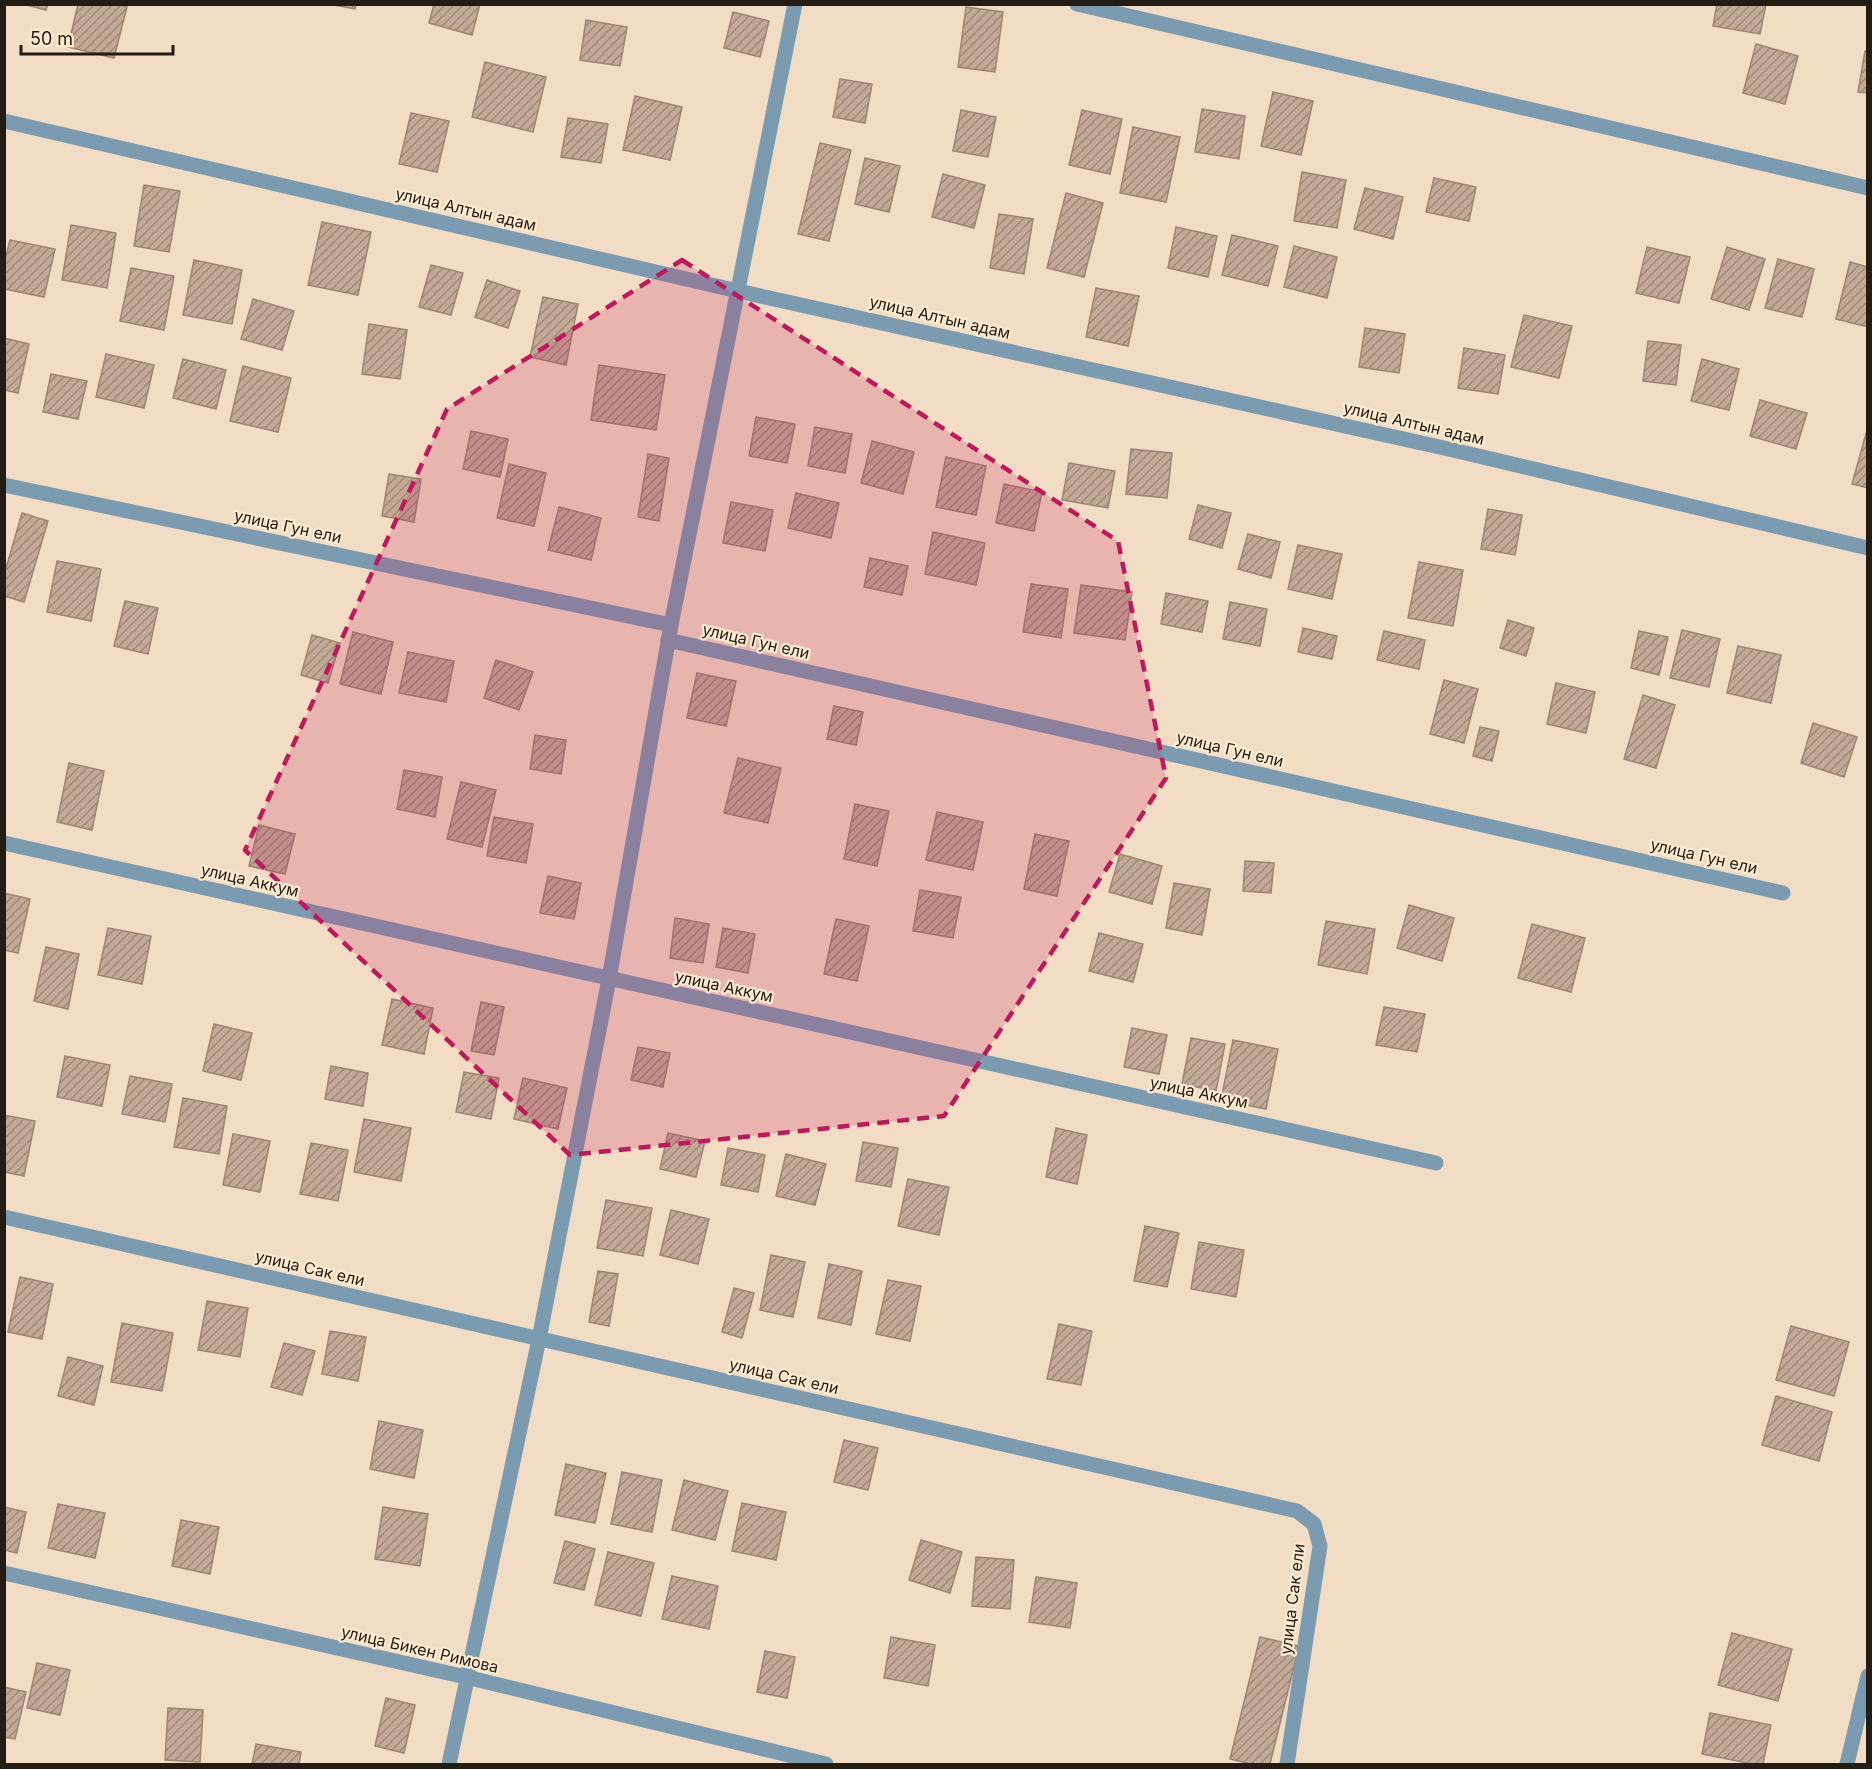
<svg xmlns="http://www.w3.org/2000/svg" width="1872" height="1769" font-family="Inter,sans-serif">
	<defs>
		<pattern id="building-hatch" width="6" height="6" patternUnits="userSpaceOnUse" patternTransform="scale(1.5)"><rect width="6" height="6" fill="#c3aa96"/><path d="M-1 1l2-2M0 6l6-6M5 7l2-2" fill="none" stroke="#9e8a79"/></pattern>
	</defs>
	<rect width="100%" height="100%" fill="#f0ddc3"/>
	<g fill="url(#building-hatch)" stroke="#9d8572" stroke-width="1.5">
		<path d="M23,4H48L46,10Z"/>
		<path d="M78,4H119L127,7L114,58L68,47Z"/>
		<path d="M328,4H356L355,9Z"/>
		<path d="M434,4H480L472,35L429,23Z"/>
		<path d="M1717,4H1766L1760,34L1713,26Z"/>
		<path d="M966,7L1003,12L995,72L958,67Z"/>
		<path d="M733,12L769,21L760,57L724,48Z"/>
		<path d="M586,20L627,27L620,66L580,60Z"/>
		<path d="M1756,44L1798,56L1785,104L1743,93Z"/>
		<path d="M1865,51H1868V93L1858,92Z"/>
		<path d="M485,62L546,77L533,132L472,117Z"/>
		<path d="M840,79L872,84L865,123L833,117Z"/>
		<path d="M1273,92L1313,101L1301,155L1261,146Z"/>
		<path d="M635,96L682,107L670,160L623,150Z"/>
		<path d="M1202,109L1245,116L1239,159L1195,152Z"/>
		<path d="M961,110L996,117L988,157L953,151Z"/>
		<path d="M1082,110L1122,119L1110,174L1069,165Z"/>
		<path d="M411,113L449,121L437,172L399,164Z"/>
		<path d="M568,118L608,124L601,163L561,157Z"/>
		<path d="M1133,127L1180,137L1166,202L1120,193Z"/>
		<path d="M820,143L851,150L829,241L798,234Z"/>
		<path d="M865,158L900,166L889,212L855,204Z"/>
		<path d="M1302,172L1346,180L1337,228L1294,221Z"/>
		<path d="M943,174L985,185L974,228L932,217Z"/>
		<path d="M1434,178L1476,187L1469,221L1426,212Z"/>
		<path d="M144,185L180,191L169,252L134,246Z"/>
		<path d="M1365,188L1403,197L1393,239L1354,229Z"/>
		<path d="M1066,193L1103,203L1084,277L1047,268Z"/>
		<path d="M999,214L1033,219L1024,274L990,268Z"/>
		<path d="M322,222L371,232L358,295L308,285Z"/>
		<path d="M71,225L116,233L107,288L62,280Z"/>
		<path d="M1176,227L1217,236L1208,277L1168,268Z"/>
		<path d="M1232,235L1278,246L1268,286L1222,275Z"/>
		<path d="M10,240L55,249L44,297L4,289V264Z"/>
		<path d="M1294,246L1337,257L1327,298L1284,287Z"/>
		<path d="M1647,247L1690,257L1679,303L1636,293Z"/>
		<path d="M1727,247L1765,259L1749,310L1711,299Z"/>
		<path d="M1778,259L1814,269L1802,317L1765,308Z"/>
		<path d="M194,260L242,270L232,324L183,315Z"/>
		<path d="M1850,262L1868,267V327L1836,319Z"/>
		<path d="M431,265L463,273L451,315L419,307Z"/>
		<path d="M131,268L174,276L164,330L120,321Z"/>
		<path d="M487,280L520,291L508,328L475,317Z"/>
		<path d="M1096,288L1139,296L1128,346L1086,337Z"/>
		<path d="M543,297L578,304L566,365L530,357Z"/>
		<path d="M253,299L294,311L282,350L241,339Z"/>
		<path d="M1524,315L1572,326L1559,378L1511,367Z"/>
		<path d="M369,324L407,330L400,379L362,374Z"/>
		<path d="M1365,328L1405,334L1399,373L1359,367Z"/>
		<path d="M4,338L29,344L18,393L4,390Z"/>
		<path d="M1648,341L1681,345L1676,385L1643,381Z"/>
		<path d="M1464,348L1505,355L1498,394L1458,388Z"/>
		<path d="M106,354L154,365L144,408L96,397Z"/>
		<path d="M183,359L226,370L216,409L173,398Z"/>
		<path d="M1702,359L1739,369L1729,410L1691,401Z"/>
		<path d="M599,365L665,375L656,430L591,420Z"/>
		<path d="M243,366L291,378L278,432L230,421Z"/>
		<path d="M51,374L87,381L78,419L43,412Z"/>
		<path d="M1760,400L1807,413L1796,449L1750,436Z"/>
		<path d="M756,417L795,424L787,463L749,456Z"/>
		<path d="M815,427L852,434L845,473L808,466Z"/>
		<path d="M1867,430H1868V488L1852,484Z"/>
		<path d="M471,431L508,439L500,477L463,469Z"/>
		<path d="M872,441L914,452L903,494L861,483Z"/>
		<path d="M1131,449L1172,453L1167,498L1126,494Z"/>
		<path d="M648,454L669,458L659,521L638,517Z"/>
		<path d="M946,457L986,466L976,515L936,507Z"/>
		<path d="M1069,463L1115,471L1108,508L1062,500Z"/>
		<path d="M509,464L546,473L534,526L497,518Z"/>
		<path d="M389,474L421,479L414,522L382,516Z"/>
		<path d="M1004,484L1042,492L1034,531L996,523Z"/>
		<path d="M796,493L839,503L831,538L788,528Z"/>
		<path d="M731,502L773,510L765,551L723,543Z"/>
		<path d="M1198,505L1231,513L1222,548L1189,539Z"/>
		<path d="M559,507L601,518L591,560L548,550Z"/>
		<path d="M1488,509L1522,515L1515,555L1481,549Z"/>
		<path d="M22,513L48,521L24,602L4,596V575Z"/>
		<path d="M933,532L985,543L976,585L925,574Z"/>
		<path d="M1248,534L1280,542L1271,578L1238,569Z"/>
		<path d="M1298,545L1342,554L1332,599L1288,589Z"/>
		<path d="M870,558L908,566L902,595L864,587Z"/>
		<path d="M57,561L101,569L91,621L47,612Z"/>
		<path d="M1419,562L1463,570L1453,626L1408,618Z"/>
		<path d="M1031,584L1068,589L1061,638L1023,632Z"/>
		<path d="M1081,585L1132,592L1125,640L1074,633Z"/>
		<path d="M1166,593L1208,601L1202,632L1161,624Z"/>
		<path d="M125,601L158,608L148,654L114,646Z"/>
		<path d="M1230,602L1267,609L1260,646L1223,639Z"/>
		<path d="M1508,620L1534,628L1526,656L1500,648Z"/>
		<path d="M1303,628L1337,636L1332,659L1298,652Z"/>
		<path d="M1682,630L1720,639L1709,687L1670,678Z"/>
		<path d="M1384,631L1425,640L1419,669L1377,660Z"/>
		<path d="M1639,631L1668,637L1659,675L1631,668Z"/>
		<path d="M353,632L393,642L381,694L340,684Z"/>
		<path d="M312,635L340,643L328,683L301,675Z"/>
		<path d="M1738,646L1781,655L1771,703L1727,693Z"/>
		<path d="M408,652L454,661L446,702L399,693Z"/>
		<path d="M496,660L533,672L519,710L484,698Z"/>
		<path d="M697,673L736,681L726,726L687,718Z"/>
		<path d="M1444,680L1478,689L1464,743L1430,734Z"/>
		<path d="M1556,683L1595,692L1586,733L1547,724Z"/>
		<path d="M1643,695L1675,705L1656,768L1624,759Z"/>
		<path d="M834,706L863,712L856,745L827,739Z"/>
		<path d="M1813,723L1857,737L1844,777L1801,763Z"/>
		<path d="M1480,727L1499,731L1492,761L1473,756Z"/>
		<path d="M535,735L566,740L561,774L530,769Z"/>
		<path d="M738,758L781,768L768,823L724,813Z"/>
		<path d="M69,763L104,771L92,830L57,822Z"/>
		<path d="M404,770L442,777L435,817L397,809Z"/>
		<path d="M461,782L496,790L482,847L447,839Z"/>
		<path d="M855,804L889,811L877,866L844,859Z"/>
		<path d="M937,812L983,822L973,870L926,860Z"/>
		<path d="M494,817L533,824L526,863L487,856Z"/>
		<path d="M259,825L295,834L285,874L249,866Z"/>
		<path d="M1035,834L1069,841L1057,896L1024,889Z"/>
		<path d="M1120,854L1162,866L1152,904L1109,892Z"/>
		<path d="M1245,861L1274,863L1271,893L1243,891Z"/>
		<path d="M548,876L581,883L574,919L540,913Z"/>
		<path d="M1174,883L1210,889L1202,935L1166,928Z"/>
		<path d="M920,890L961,897L953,938L913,931Z"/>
		<path d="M4,893L30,899L18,953L4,950Z"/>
		<path d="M1409,905L1454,918L1442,961L1397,948Z"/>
		<path d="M675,918L709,924L703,963L670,958Z"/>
		<path d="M836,919L869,926L857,981L824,974Z"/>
		<path d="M1326,921L1375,929L1367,974L1318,965Z"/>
		<path d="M1532,924L1585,938L1571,992L1518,978Z"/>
		<path d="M108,928L151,936L142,984L98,975Z"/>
		<path d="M723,928L755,934L748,973L716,967Z"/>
		<path d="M1099,933L1143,944L1133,982L1089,971Z"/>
		<path d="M46,947L79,954L68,1009L34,1001Z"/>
		<path d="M392,999L433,1008L424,1054L382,1045Z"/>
		<path d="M481,1002L504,1007L494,1055L471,1051Z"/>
		<path d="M1384,1007L1425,1014L1417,1052L1376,1045Z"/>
		<path d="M214,1024L252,1033L241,1080L203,1071Z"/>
		<path d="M1132,1028L1167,1035L1159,1074L1124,1067Z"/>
		<path d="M1191,1038L1225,1044L1216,1091L1182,1084Z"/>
		<path d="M1233,1040L1278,1049L1266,1109L1221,1100Z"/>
		<path d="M638,1047L670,1053L663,1087L631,1080Z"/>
		<path d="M65,1056L110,1065L102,1106L57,1097Z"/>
		<path d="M331,1066L368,1073L363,1106L325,1099Z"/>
		<path d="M464,1072L499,1078L491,1119L456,1112Z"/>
		<path d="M130,1076L172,1084L165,1122L122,1114Z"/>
		<path d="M523,1078L567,1088L558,1129L514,1119Z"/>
		<path d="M183,1098L227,1106L219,1154L174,1147Z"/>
		<path d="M4,1115L35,1121L24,1176L4,1172Z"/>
		<path d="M364,1119L411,1128L401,1181L354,1172Z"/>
		<path d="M1056,1128L1087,1135L1077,1184L1046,1177Z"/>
		<path d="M668,1133L705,1141L696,1177L660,1169Z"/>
		<path d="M233,1134L270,1141L260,1192L223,1185Z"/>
		<path d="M863,1142L898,1148L891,1187L856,1181Z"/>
		<path d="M311,1143L348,1150L338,1201L300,1194Z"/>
		<path d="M728,1148L765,1155L758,1192L721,1185Z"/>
		<path d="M786,1154L826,1164L815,1205L776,1196Z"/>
		<path d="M908,1179L949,1187L939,1235L898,1226Z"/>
		<path d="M606,1200L652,1208L643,1256L597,1248Z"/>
		<path d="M671,1210L709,1219L698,1264L660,1255Z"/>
		<path d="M1145,1226L1179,1233L1167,1287L1134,1281Z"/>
		<path d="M1199,1242L1244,1250L1236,1297L1191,1289Z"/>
		<path d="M771,1255L805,1262L793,1317L760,1310Z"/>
		<path d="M829,1264L862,1271L851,1325L818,1318Z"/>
		<path d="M598,1271L618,1274L609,1326L589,1322Z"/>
		<path d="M20,1277L53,1284L42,1339L8,1332Z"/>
		<path d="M888,1280L921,1286L910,1341L876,1334Z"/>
		<path d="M734,1288L754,1293L742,1338L722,1332Z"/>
		<path d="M207,1301L248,1308L240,1357L198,1350Z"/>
		<path d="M122,1323L173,1333L162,1391L111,1382Z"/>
		<path d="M1059,1324L1092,1331L1081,1385L1047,1379Z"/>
		<path d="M1791,1326L1849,1342L1834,1396L1776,1380Z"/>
		<path d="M330,1331L366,1337L358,1381L322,1374Z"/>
		<path d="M284,1343L315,1351L302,1395L271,1387Z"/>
		<path d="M68,1357L103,1366L94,1405L58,1396Z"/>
		<path d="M1776,1396L1832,1412L1819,1461L1762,1445Z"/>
		<path d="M379,1421L423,1430L414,1478L370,1469Z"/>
		<path d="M844,1440L878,1448L868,1490L834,1482Z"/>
		<path d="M566,1464L606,1473L595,1523L555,1515Z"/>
		<path d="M622,1472L662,1480L652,1532L611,1524Z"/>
		<path d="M684,1480L728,1491L715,1540L672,1530Z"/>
		<path d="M742,1503L786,1512L776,1560L732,1551Z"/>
		<path d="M58,1504L105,1513L95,1558L48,1548Z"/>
		<path d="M4,1507L26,1512L17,1553L4,1550Z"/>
		<path d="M383,1507L428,1514L420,1566L375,1559Z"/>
		<path d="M181,1520L219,1527L210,1574L172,1566Z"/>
		<path d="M921,1540L962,1552L950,1593L909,1580Z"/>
		<path d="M565,1541L595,1549L584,1590L554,1583Z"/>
		<path d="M608,1552L654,1563L641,1616L595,1605Z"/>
		<path d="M976,1557L1014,1560L1010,1609L972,1606Z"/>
		<path d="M672,1576L718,1586L709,1629L662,1619Z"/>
		<path d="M1036,1577L1077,1583L1070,1628L1029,1622Z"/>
		<path d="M1732,1633L1792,1649L1778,1701L1718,1685Z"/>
		<path d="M891,1637L935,1645L928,1686L884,1678Z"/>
		<path d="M1260,1637L1299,1646L1270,1764H1251L1230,1759Z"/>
		<path d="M765,1651L795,1657L787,1698L757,1692Z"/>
		<path d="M37,1663L70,1670L60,1715L27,1708Z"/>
		<path d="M4,1687L26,1692L15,1739L4,1737Z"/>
		<path d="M386,1698L415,1705L404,1753L375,1746Z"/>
		<path d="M168,1708L203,1710L200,1762L165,1760Z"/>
		<path d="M1710,1713L1771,1725L1763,1764H1752L1702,1754Z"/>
		<path d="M256,1744L301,1752L299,1764H252Z"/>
	</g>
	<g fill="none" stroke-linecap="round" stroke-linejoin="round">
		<g stroke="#7b9bb0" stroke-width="15">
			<path d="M1077,4L1868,188"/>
			<path d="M4,121L738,291L1453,450L1868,548"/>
			<path d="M4,485L671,625"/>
			<path d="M668,640L1783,893"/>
			<path d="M4,843L1436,1163"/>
			<path d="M4,1217L1297,1511L1314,1524L1320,1546L1287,1764"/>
			<path d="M4,1573L466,1677L826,1764"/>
			<path d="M449,1764L539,1339L609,979L671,625L795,4"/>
			<path d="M1847,1764L1868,1676"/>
		</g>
	</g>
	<path fill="#c2185b" fill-opacity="0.2" stroke="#c2185b" stroke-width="4.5" stroke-dasharray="12 8" stroke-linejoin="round" d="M682,260L1118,541L1166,778L944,1116L570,1155L245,850L447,409Z"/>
	<g text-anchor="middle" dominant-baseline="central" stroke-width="4.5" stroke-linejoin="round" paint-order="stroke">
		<g font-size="16" fill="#231c13" stroke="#fdebd0">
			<text transform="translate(466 209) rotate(13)">улица Алтын адам</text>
			<text transform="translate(940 317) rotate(13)">улица Алтын адам</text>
			<text transform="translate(1414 423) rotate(13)">улица Алтын адам</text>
			<text transform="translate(288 526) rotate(12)">улица Гун ели</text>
			<text transform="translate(756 641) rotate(13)">улица Гун ели</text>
			<text transform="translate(1230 749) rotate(13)">улица Гун ели</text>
			<text transform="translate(1704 856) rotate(13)">улица Гун ели</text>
			<text transform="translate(250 880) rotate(13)">улица Аккум</text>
			<text transform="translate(724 986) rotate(12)">улица Аккум</text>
			<text transform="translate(1199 1092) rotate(12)">улица Аккум</text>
			<text transform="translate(310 1268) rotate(13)">улица Сак ели</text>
			<text transform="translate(784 1376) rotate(13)">улица Сак ели</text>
			<text transform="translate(1292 1599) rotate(-83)">улица Сак ели</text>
			<text transform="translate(420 1649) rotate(13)">улица Бикен Римова</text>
		</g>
	</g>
	<rect width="1872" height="1769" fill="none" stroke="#231c13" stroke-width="12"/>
	<path d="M21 45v9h152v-9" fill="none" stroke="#231c13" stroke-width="3"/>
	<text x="30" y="45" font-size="18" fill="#231c13" stroke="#fdebd0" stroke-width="4.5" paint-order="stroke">50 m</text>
</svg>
